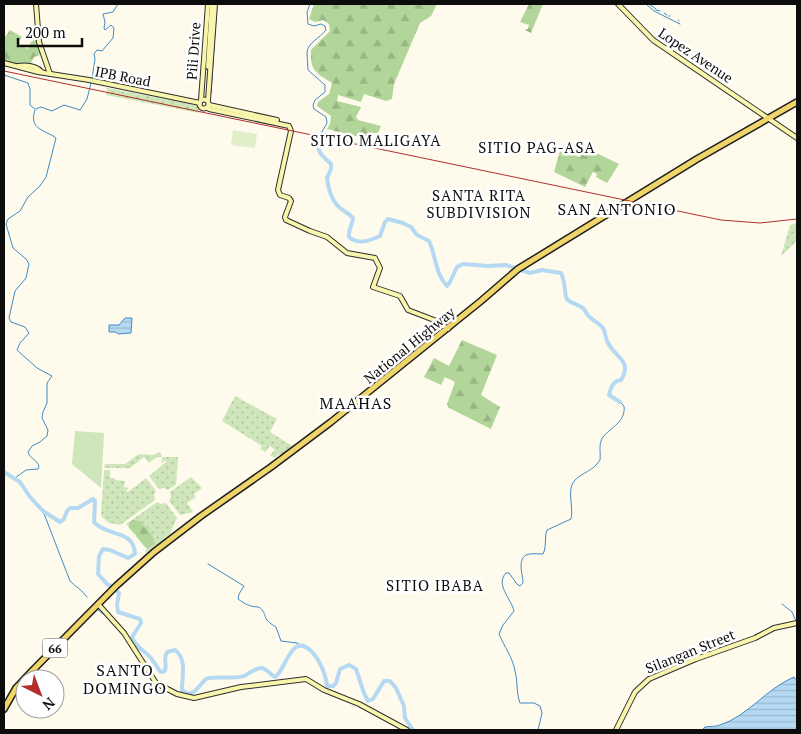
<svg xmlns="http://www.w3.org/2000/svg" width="801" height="734" font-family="'PT Serif',serif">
	<defs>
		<pattern id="grass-dots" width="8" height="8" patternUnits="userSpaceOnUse" patternTransform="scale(1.25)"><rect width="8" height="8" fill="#cee6b9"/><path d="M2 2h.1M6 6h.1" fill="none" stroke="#b0c49e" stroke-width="1.8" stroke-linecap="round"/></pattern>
		<pattern id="forest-firs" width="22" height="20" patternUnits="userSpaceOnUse" patternTransform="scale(1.25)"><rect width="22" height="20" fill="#b2d699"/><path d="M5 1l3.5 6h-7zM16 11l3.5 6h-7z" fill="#98b683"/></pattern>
		<pattern id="water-rules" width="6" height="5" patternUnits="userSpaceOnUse" patternTransform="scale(1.25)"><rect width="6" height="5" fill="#b5d9f2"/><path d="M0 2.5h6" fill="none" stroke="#9ab9ce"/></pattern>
	</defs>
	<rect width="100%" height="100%" fill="#fefbed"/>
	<g fill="url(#grass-dots)">
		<path d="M107,88L200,106L199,113L106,95Z"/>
		<path d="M797,223V241L781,256L790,225Z"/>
		<path d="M235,396L277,419L270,432L294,447L282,456L279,454L275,458L270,455L275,450L270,446L265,452L260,449L262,446L222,421Z"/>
		<path d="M160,452L162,457H178L176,485L168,490L164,488L159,489L149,476L166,462L165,460L162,463V457H157L149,463L144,457L130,468H104L105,464H125L139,454L152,455Z"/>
		<path d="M104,470H110V478H115V480L125,481L124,487L129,488L126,490L128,492L146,478L156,491L154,495L155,500L120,525L109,523L101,516Z"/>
		<path d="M191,477L202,488L194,494L196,497L187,503L193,512L180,515L169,501L171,497L170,492Z"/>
		<path d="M157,502L161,504L166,503L177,518L170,534L147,553L145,551L147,549L126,524Z"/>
	</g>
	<g fill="url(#forest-firs)">
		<path d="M314,4H437L431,16L420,23L394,84L392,99L386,101L364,94L361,102L338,95L337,101L361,107L356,117L358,120L381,126L378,133H370L368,139L327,129L330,124L331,116L317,106L318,102L329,94L332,83C315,72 310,71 311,50L330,31L329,24L323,20L315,22L309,19Z"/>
		<path d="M529,4H543L531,33L525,30L526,29H528L529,25L520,22Z"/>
		<path d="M10,30L22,37L16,45L21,48L22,46L28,49L31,42L38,38L40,55L34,57L31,63L34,64L32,66L4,62V36L5,37Z"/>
		<path d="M584,147L619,164L607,183L596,177L597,174L593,172L585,187L554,172L560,151L580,157Z"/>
		<path d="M462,340L497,355L481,395L500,407L491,429L449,408L447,404L455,382L445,377L441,385L424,377L434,358L449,366Z"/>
		<path d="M133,520L140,521C146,529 154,534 155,544L150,547H145L136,536V534L129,528V523Z"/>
	</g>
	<path fill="#cee6b9" d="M75,431L104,433L101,488L72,464Z"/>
	<path fill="#e0eeca" d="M233,130L257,134L255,148L231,145Z"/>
	<g fill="url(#water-rules)" stroke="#408ac5">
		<path d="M125,318H132L131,333L118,334L116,332H109V325H119Z"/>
		<path d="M794,677L797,681V730H702L705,727C710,726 715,727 720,725C748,716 767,688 794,677Z"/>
	</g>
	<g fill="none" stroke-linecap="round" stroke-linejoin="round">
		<g stroke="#408ac5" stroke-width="1">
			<path d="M310,4L307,12L308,24L314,26L321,24L325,26L326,30C320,38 307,43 307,53C307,59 308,64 308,70L325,85V92L315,100L313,105L314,109L326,117L327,123L319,137"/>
			<path d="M646,4L654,11L680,24"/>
			<path d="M649,4L656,9"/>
			<path d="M656,10L660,11"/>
			<path d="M664,13L667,15"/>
			<path d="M669,16H670"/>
			<path d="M678,20L679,21"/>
			<path d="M4,75L28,83L30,89V105L35,109"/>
			<path d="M92,79L95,59L94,54L97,50L102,51L113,38L114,28L111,25L105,30L104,28L105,22L103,14L113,12L118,4"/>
			<path d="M211,93L217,4"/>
			<path d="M36,109L41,107L52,111L64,105L80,110L87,99L91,83"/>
			<path d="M15,478L26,470L38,469L39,467C38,460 30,459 28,452L32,446L40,442L47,436L48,430L42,418L43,412L47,403V383L52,376L37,368L17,350L20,343L29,333L25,327L11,322L9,318L15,291L26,278L29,264L26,259L13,248L6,224L8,219L20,211L28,197L40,186L46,177L56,138C46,130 28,130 35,110"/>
			<path d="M43,511L70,581C76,587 82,590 87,597"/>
			<path d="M208,564L244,586L239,594L238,599C245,604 250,607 259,607C269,615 260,618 276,627L281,641L297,643L300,645"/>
			<path d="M782,604L792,612L796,621"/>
			<path d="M97,609L103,614"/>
			<path d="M538,730L542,713L540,706L534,703H520C516,692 518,682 515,671C513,658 504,646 499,634L503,625L514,611C511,598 495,585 506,573H509L517,584L520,586L523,583C523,575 517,561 526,555C530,553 538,554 543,554C547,546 544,538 547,530L571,519C574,507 566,489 575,480C583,472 592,472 600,460C601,453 598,444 603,437C611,427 626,422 624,406L620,402"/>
		</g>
		<g stroke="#b5d9f2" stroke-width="4">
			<path d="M319,137C316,153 321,154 331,164V169L327,178C328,187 331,198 337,205C342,211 348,212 353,218C352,226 348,230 349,237C358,245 369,241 380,236L385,222L388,219L403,223L411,227L417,235L429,241C436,256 435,273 447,286L450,282L457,267L463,264L488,266L506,265L530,273L542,270L561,273C566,282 564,295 567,299C571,304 579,304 584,309C586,312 587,316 591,318C595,322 600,324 603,328C606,333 605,339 608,343C615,357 633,361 621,380C613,381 611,387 609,395L620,402"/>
			<path d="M4,472L20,482L30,497L43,511L60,522L64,519L67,511L70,508H78L93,499L95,501L94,522C107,537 134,529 135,554L128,558L110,550L103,549L99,556L98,574L108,585H110L119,593L117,605L118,612L140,619L141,623L132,637C136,648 144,650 151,658C155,663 157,668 161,672L165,671C167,664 163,658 167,652L175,650C187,659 182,676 182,690C193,700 199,685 206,679C212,675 234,680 244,676C249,674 256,667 262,668C267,669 271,675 275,677C286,670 292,629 313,653C320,661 326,675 327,686H333L336,683L340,669L349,665L356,669L364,693L368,701L373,699L384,681H390L396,688L404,706L405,718L413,730"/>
		</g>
		<g stroke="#2e2e2e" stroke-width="6">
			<g id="secondary">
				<path d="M36,4L39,42L50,74"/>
				<path d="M618,4L653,40L797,138"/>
				<path d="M4,63L38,72L89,80L200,103"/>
				<path d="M18,66C26,65 36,66 42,72"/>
				<path d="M208,67L212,4"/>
				<circle cx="204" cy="104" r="4.5"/>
				<path d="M201,100L208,4"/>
				<path d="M208,100L215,4"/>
				<path d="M209,105L277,120"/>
				<path d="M207,107L209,109L289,126L291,131L278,190L280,195L289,198L291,201L285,217L286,220L310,231L327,237L347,253L375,258L380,268L373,287L400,296L408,310L434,320L448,329"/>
				<path d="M98,604L124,633L156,683L177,694L194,698L241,687L306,679L324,690L359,704L407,730"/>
				<path d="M616,730L635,692L649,679L696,659L755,638L774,628L797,623"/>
			</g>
		</g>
		<g stroke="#1d1d1d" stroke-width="8">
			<path id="primary" d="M4,709L16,688L33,670L116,586L154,552L201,516L271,467L331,422L481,301L518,269L697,159L797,102"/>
		</g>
		<use href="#secondary" stroke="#faf5ac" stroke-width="4"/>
		<use href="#primary" stroke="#f0d66a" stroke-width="5"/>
		<path stroke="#b42d2d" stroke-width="1" d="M4,71L721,220L760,223L797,219"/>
	</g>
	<g text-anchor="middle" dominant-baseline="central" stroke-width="5" stroke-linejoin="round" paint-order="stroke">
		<rect fill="#fff" stroke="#555" stroke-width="1" x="42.5" y="638.5" width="25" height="19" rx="4"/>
		<g font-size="12" font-weight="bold" fill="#0c0c0c">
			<text x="55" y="648">66</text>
		</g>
		<g font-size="14" fill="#0c0c0c" stroke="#fff">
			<text transform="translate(193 51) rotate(-86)">Pili Drive</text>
			<text transform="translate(696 55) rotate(34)">Lopez Avenue</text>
			<text transform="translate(123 76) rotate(11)">IPB Road</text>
			<text transform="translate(409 345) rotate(-39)">National Highway</text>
			<text transform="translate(690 651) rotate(-22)">Silangan Street</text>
		</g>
		<g font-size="15" letter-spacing="1" fill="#0c0c0c" stroke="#fff">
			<text x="376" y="140">SITIO MALIGAYA</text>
			<text x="537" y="147">SITIO PAG-ASA</text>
			<text x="479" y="195">SANTA RITA<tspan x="479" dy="17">SUBDIVISION</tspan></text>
			<text x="435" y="585">SITIO IBABA</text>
		</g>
		<g font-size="16" letter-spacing="1" fill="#0c0c0c" stroke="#fff">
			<text x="617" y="209">SAN ANTONIO</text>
			<text x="356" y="403">MAAHAS</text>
			<text x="125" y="670">SANTO<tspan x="125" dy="18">DOMINGO</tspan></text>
		</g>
	</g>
	<rect width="801" height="734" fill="none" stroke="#0c0c0c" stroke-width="10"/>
	<g transform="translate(40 694) rotate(138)"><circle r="24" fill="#ffffff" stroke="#9e9e9e"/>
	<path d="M0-4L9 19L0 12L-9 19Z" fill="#b42d2d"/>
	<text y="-8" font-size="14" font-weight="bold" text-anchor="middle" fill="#0c0c0c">N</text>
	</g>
	<path d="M18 38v8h64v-8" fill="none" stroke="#0c0c0c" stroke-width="2.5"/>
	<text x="25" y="38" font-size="15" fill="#0c0c0c" stroke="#ffffff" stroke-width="4" paint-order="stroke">200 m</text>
</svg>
